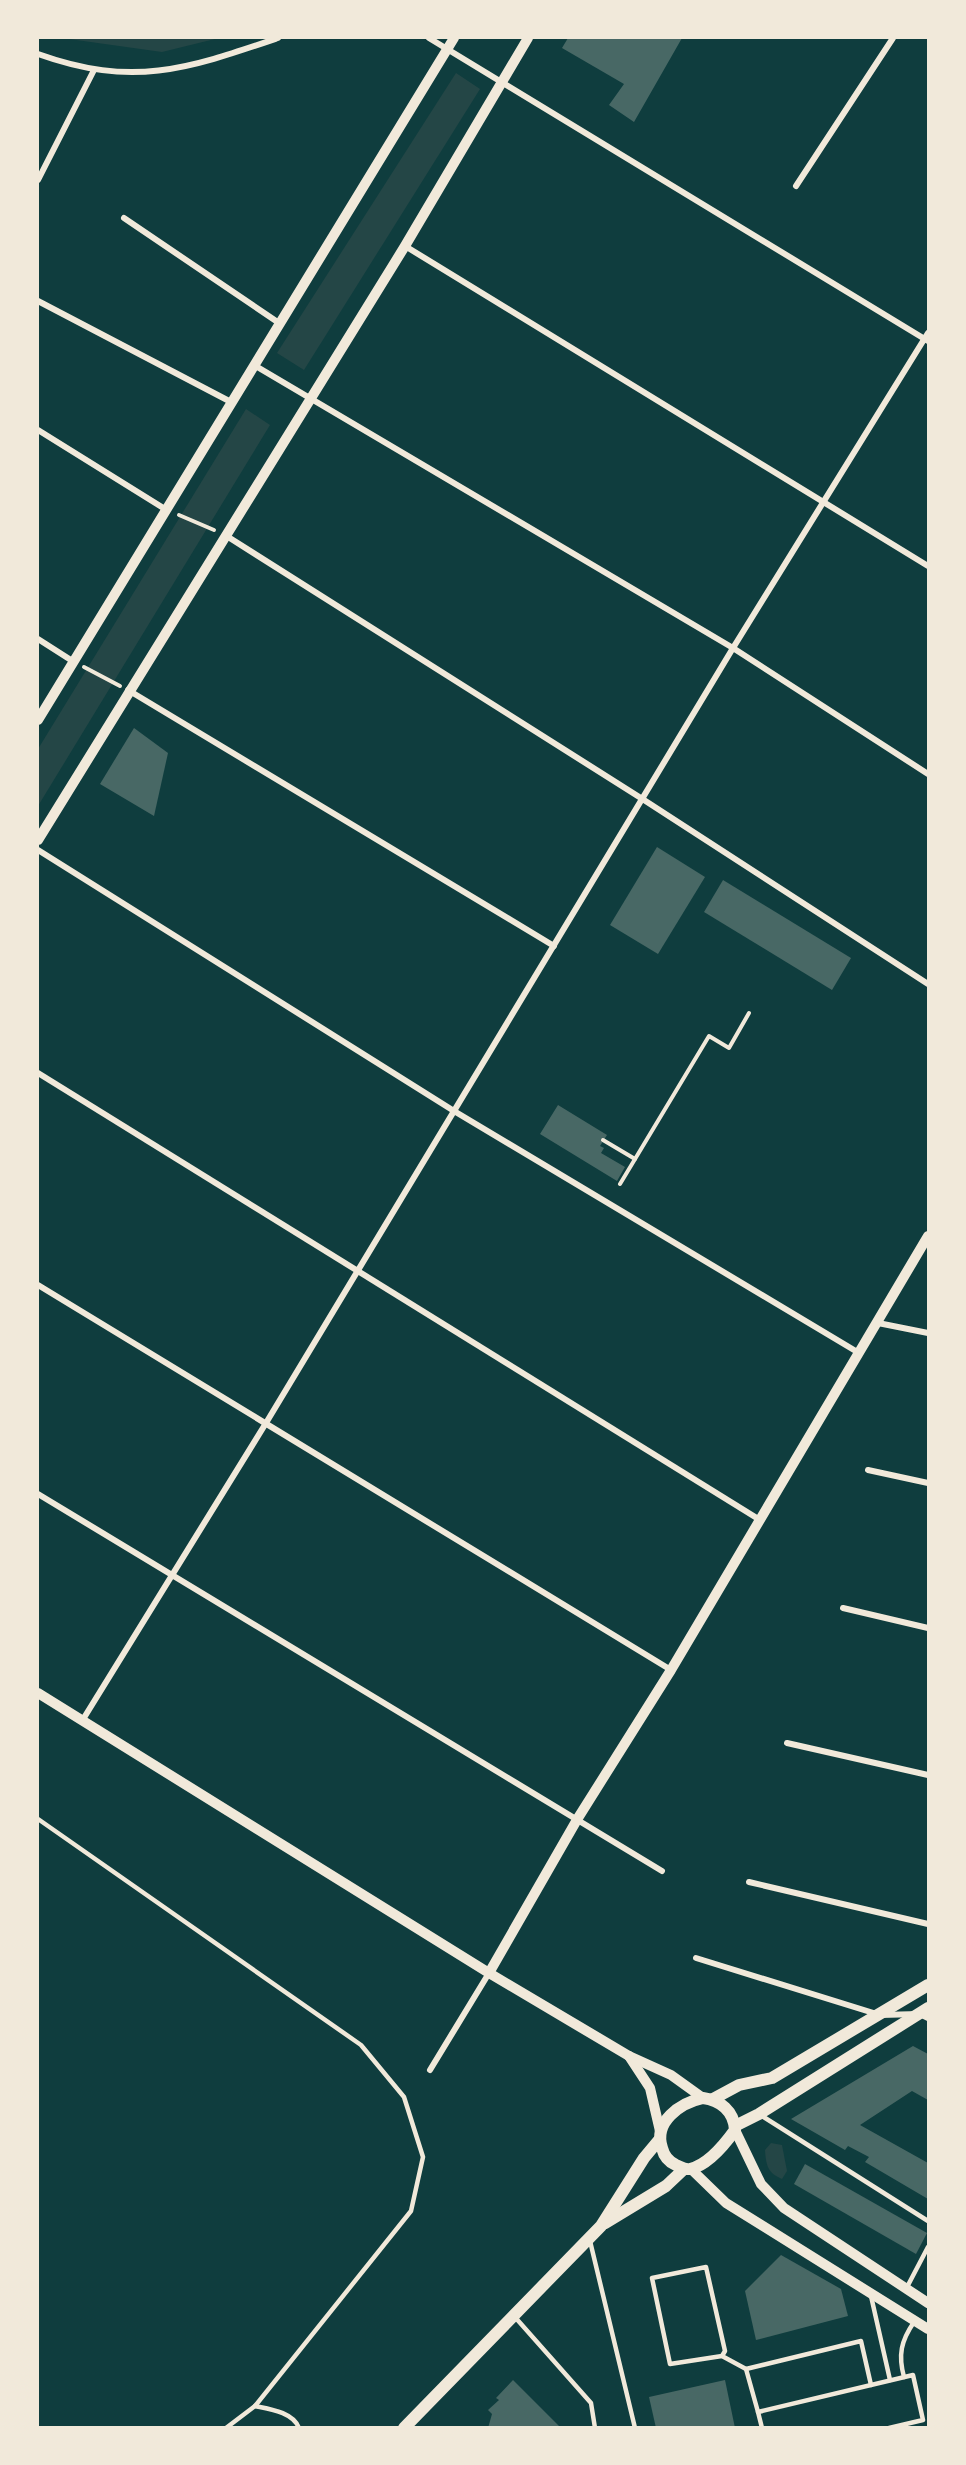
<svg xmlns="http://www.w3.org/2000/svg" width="966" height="2465" font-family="'Fira Sans Condensed',sans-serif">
	<rect width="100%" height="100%" fill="#0f3d3e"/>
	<g fill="#244646">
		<path d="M62,38H219L162,52Z"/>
		<path d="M456,73L480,89L304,370L277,353Z"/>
		<path d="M246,409L270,425L38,806V749Z"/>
		<path d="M771,2143L782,2145L787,2171L782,2179C767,2173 766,2164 765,2150Z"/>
	</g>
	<g fill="#486865">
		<path d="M568,38H682L634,122L609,105L624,84L562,48Z"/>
		<path d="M134,728L168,753L154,816L100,784Z"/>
		<path d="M657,847L705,877L658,954L610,925Z"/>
		<path d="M723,880L851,958L832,990L704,912Z"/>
		<path d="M558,1105L607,1135L600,1146L604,1148L601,1153L625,1167L617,1181L540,1134Z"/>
		<path d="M913,2046L928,2054V2100L912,2091L860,2125L928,2163V2199L865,2162L869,2157L848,2146L845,2150L791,2119Z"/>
		<path d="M805,2164L927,2233L916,2254L794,2184Z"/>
		<path d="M781,2255L841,2289L848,2316L756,2340L745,2291Z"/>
		<path d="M513,2380L561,2428H488L492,2414L488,2410L499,2400L496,2398Z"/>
		<path d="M725,2380L735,2428H656L649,2397Z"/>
	</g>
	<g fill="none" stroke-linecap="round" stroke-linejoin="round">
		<g stroke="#f1e9da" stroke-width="4">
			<path d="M179,515L214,530"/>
			<path d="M84,667L120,686"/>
			<path d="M603,1140L635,1159"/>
			<path d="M620,1184L709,1036L729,1048L749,1013"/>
		</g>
		<g stroke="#f1e9da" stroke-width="4.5">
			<path d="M38,1819L361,2045L404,2097L423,2157L411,2211L255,2406C269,2409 293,2412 299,2428"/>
			<path d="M762,2116L928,2221"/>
			<path d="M590,2241L635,2428"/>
			<path d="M906,2289L928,2247"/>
			<path d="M871,2296L890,2380"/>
			<path d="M514,2316L591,2403L595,2428"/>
			<path d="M722,2356L725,2351L706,2267L652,2278L670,2364L722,2356L746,2369L758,2412"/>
			<path d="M746,2369L861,2341L871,2385"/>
			<path d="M904,2377C898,2355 901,2341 914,2322"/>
			<path d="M226,2428L255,2406"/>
			<path d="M762,2428L758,2412L913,2375L923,2420L889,2428"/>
		</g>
		<g stroke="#f1e9da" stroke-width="6">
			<path d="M429,38L928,341"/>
			<path d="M38,54C133,88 187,69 278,38"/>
			<path d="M38,180L94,70"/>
			<path d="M796,186L893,38"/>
			<path d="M124,218L279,323"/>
			<path d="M405,246L928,566"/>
			<path d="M38,301L231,402"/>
			<path d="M254,365L733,648L928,774"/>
			<path d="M38,430L165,509"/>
			<path d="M225,535L644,800L928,984"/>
			<path d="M38,639L74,662"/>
			<path d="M128,690L554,946"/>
			<path d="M38,850L454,1111L859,1353"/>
			<path d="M38,1073L760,1520"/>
			<path d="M38,1285L671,1670"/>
			<path d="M878,1323L928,1333"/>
			<path d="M868,1470L928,1483"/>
			<path d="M38,1494L662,1871"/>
			<path d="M843,1608L928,1628"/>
			<path d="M82,1721L266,1423L733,648L928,333"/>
			<path d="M787,1743L928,1775"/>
			<path d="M749,1882L928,1924"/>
			<path d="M696,1958L880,2015L920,2014L928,2018"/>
			<path d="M430,2070L489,1973"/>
		</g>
		<g stroke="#f1e9da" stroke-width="10">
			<path d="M38,720L454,38"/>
			<path d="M38,840L405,246L528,38"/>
			<path d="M38,1693L489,1973L629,2056L671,2075L703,2098"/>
			<path d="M489,1973L578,1818L671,1670L928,1236"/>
			<path d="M629,2056L650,2088L660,2131"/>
			<path d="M735,2130L761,2184L784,2208L928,2303"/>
			<path d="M691,2169L726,2203L928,2329"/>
		</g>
		<g stroke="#f1e9da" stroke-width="12">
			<path d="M703,2098C720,2100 734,2111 735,2130C725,2144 708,2165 690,2169C685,2170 681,2167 676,2165C669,2162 664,2156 662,2148C653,2122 680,2103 703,2098Z"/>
			<path d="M713,2099L739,2085L772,2078L928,1985"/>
			<path d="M735,2126L759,2114L928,2008"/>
			<path d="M605,2223L666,2186L684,2169"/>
			<path d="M404,2428L601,2226L644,2158L659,2140"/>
		</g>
	</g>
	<rect width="966" height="2465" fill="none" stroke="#f1e9da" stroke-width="78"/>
</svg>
